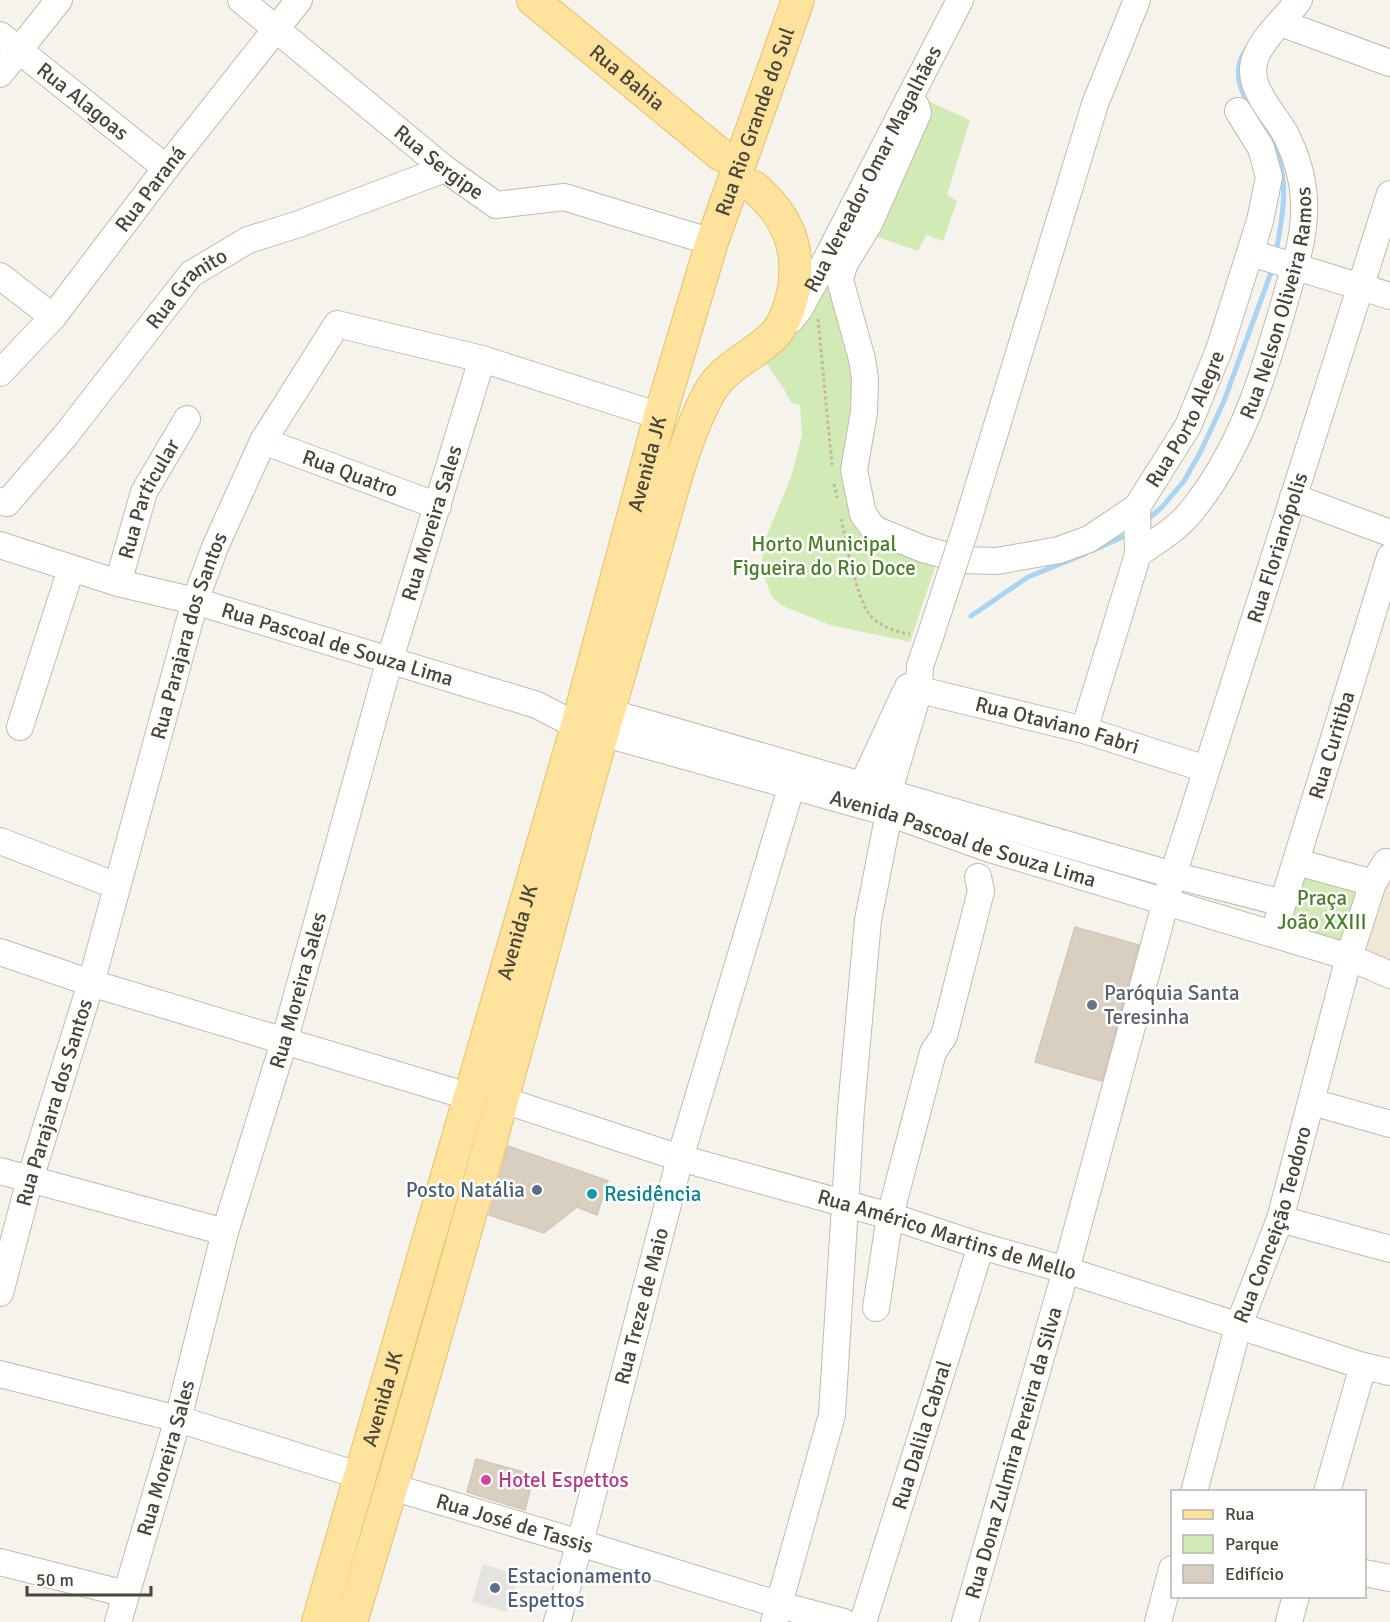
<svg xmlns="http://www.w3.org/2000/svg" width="1390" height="1622" font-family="Signika,sans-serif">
	<rect width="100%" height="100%" fill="#f6f3ec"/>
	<path fill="#efe8d6" d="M1390,872V971L1358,957Z"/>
	<g fill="#d2eab5">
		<path d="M921,98L970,120L947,195L957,201L943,241L926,235L918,251L875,236L849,287L866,448L869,503L883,538L936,564L910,642L830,625L783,606L772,597L765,579L762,560L765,540L791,477L802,435L800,405L791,402L784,389L765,361Z"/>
		<path d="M1301,871L1361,889L1342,950L1282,931Z"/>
	</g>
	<path fill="#e5e3e0" d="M483,1564L519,1575L507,1612L472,1602Z"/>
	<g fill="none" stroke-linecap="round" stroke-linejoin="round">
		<g stroke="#a9d4f2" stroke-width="5">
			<path d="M1247,48C1232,69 1238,87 1251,108"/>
			<path d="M1271,142C1291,175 1283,216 1276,252"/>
			<path d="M1146,521L1162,507L1184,481L1201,451L1224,401L1273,267"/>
			<path d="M1094,550L1129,534"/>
			<path d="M971,616L1028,577L1085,554"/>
		</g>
	</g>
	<g fill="#d8cfc1" stroke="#d3c7b4" stroke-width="1.5">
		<path d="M1075,927L1139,945L1102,1081L1035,1062Z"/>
		<path d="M508,1146L608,1181L597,1215L577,1207L544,1233L489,1215Z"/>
		<path d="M476,1459L534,1475L525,1510L467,1492Z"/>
	</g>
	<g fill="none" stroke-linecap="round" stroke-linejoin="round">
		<g stroke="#c2bbae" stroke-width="28">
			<g id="minor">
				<path id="s1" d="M241,0L445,169L496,205L564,197L712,242"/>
				<path d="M1282,22L1289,26L1390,63"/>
				<path id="s2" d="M0,35L166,168"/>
				<path d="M0,74L59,0"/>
				<path d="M909,99L916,106L918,113L870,222L844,265L840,280L862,359L865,379L864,412L854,470L863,514L874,529L923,549L963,560L997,561L1059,550L1089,539L1137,507"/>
				<path d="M1251,253L1390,296"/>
				<path d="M0,276L53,317"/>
				<path id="s3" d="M791,320L799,310L815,281L960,0"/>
				<path id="s4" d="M0,373L53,317L166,168L299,0"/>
				<path id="s5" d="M263,441L438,506"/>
				<path d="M1293,497L1390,533"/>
				<path id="s6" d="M0,501L7,503L65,436L191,274L248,240L299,224L445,169"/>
				<path d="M966,527L1095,104L1137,0"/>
				<path id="s7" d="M0,545L118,583L195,601L537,705L577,726L889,813L987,848L1349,957L1390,975"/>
				<path id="s8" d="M1138,554C1154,542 1176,530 1188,515C1241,453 1264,374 1286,297C1295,265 1306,234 1304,200C1303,178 1296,155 1286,135C1273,111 1242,84 1257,54C1266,34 1286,18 1299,0"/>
				<path id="s9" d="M118,583L144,492L187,419"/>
				<path id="s10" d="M908,687L1084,730L1206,769"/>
				<path d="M591,707L1173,875L1283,903"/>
				<path d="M20,727L71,569"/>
				<path id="s11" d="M1084,730L1138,554L1137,507L1188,426L1219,350L1260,221L1269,177L1261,148L1238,111"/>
				<path d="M862,786L904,695"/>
				<path d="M0,841L117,886"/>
				<path d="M1297,862L1373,883"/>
				<path id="s12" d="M1278,919L1390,557"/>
				<path d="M0,952L91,983L471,1097"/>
				<path id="s13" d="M503,1100L680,1158L890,1216L981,1246L1066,1270L1363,1366L1390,1372"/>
				<path d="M1312,1102L1390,1124"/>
				<path d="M0,1171L225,1232"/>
				<path d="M1280,1219L1390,1249"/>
				<path id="s14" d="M0,1293L30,1179L91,983L195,601L215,547L263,441L337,324L482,359L660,416"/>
				<path d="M876,1308L890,1216L933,1052L944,1036L981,891L978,877"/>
				<path d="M0,1374L178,1419L361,1476"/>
				<path id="s15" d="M392,1487L580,1543L780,1605L844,1622"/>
				<path id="s16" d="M1194,1492L1238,1327L1280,1219L1349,957L1373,883L1386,862L1390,863"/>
				<path d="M1327,1492L1363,1366"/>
				<path d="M0,1562L126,1594"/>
				<path d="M1364,1573L1390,1578"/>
				<path id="s17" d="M118,1622L178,1419L225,1232L284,1042L390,659L482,359"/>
				<path id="s18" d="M557,1622L580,1543L680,1158L797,768"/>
				<path d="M774,1622L832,1415L851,1109L868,920L889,813L888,794L919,690L920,666L930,637"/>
				<path id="s19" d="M863,1622L981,1246"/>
				<path id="s20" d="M965,1622L1066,1270L1173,875L1390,194"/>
				<path d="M1158,1622L1172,1569"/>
				<path d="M1289,1622L1296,1596"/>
			</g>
		</g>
		<g stroke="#e6c16a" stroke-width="34">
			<g id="major">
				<path id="s21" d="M533,0L721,155"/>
				<path id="s22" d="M318,1622L577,726L660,416L712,242L798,0"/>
				<path d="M351,1622C431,1359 505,1094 576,828C601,736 628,645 654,554C670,500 682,443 709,393C725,364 757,355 777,332C786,320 791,303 794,289C800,245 787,216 754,187"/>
			</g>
		</g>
		<g stroke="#c4b79f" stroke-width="3" stroke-dasharray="3 3" stroke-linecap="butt">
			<path d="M818,319L832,465"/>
			<path d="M834,484L837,498"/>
			<path d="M841,519C847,544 855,593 869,614C878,626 896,632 910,634"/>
		</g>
		<use href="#minor" stroke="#fff" stroke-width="26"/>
		<use href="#major" stroke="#ffe39c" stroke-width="32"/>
		<g stroke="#c2bbae" stroke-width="28" stroke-linecap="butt">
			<path id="minor-bridge" d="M930,637L966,527"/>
		</g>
		<use href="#minor-bridge" stroke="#fff" stroke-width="26"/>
	</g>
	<circle fill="#6b7280" stroke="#fff" stroke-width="2" cx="1092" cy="1005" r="6"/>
	<g fill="#5c6f8a" stroke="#fff" stroke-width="2">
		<circle cx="537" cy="1190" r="6"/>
		<circle cx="495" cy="1588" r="6"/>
	</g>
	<circle fill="#0f9aa8" stroke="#fff" stroke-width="2" cx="592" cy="1194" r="6"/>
	<circle fill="#d1479c" stroke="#fff" stroke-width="2" cx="486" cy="1480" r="6"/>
	<g text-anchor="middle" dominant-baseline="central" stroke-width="5" stroke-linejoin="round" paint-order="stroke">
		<g font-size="21" fill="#4b4439" stroke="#fff">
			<text stroke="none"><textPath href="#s21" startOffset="122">Rua Bahia</textPath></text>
			<text stroke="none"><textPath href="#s2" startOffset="106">Rua Alagoas</textPath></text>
			<text stroke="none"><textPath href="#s22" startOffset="1563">Rua Rio Grande do Sul</textPath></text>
			<text stroke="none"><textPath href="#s1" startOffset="256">Rua Sergipe</textPath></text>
			<text stroke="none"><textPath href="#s3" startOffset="172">Rua Vereador Omar Magalhães</textPath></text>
			<text stroke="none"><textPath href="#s4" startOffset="238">Rua Paraná</textPath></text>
			<text stroke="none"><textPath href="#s6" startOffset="288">Rua Granito</textPath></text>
			<text stroke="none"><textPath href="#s8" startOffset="297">Rua Nelson Oliveira Ramos</textPath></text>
			<text stroke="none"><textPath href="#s11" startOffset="332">Rua Porto Alegre</textPath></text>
			<text stroke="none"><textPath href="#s22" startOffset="1204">Avenida JK</textPath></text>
			<text stroke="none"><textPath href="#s5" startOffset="93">Rua Quatro</textPath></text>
			<text stroke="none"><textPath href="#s9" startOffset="90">Rua Particular</textPath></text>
			<text stroke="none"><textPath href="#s17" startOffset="1143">Rua Moreira Sales</textPath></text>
			<text stroke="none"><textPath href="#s20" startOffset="1119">Rua Florianópolis</textPath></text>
			<text stroke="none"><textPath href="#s14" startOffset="684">Rua Parajara dos Santos</textPath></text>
			<text stroke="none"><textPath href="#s7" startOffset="352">Rua Pascoal de Souza Lima</textPath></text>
			<text stroke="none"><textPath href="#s10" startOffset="154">Rua Otaviano Fabri</textPath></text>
			<text stroke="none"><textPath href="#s12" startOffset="182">Rua Curitiba</textPath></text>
			<text stroke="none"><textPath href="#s7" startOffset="1008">Avenida Pascoal de Souza Lima</textPath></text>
			<text stroke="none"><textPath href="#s22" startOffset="718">Avenida JK</textPath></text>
			<text stroke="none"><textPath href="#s17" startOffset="657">Rua Moreira Sales</textPath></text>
			<text stroke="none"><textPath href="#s14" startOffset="198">Rua Parajara dos Santos</textPath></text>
			<text stroke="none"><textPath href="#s16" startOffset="279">Rua Conceição Teodoro</textPath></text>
			<text stroke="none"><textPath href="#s13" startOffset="464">Rua Américo Martins de Mello</textPath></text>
			<text stroke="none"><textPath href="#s18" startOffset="327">Rua Treze de Maio</textPath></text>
			<text stroke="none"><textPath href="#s22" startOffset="232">Avenida JK</textPath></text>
			<text stroke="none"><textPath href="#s19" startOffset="196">Rua Dalila Cabral</textPath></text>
			<text stroke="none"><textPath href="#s20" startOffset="176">Rua Dona Zulmira Pereira da Silva</textPath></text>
			<text stroke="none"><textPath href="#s17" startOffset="171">Rua Moreira Sales</textPath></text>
			<text stroke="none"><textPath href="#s15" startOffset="128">Rua José de Tassis</textPath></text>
		</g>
		<g font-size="21" fill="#4a7f2a" stroke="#fff">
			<text x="824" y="544">Horto Municipal<tspan x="824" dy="24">Figueira do Rio Doce</tspan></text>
			<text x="1322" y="898">Praça<tspan x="1322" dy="24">João XXIII</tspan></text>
		</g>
		<g font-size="21" fill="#5b616d" stroke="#fff" text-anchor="start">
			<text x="1104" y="993">Paróquia Santa<tspan x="1104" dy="24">Teresinha</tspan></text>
		</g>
		<g font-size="21" fill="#4e5e75" stroke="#fff" text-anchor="end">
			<text x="525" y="1190">Posto Natália</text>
			<text x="507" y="1576" text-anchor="start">Estacionamento<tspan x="507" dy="24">Espettos</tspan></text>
		</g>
		<g font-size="21" fill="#0d838f" stroke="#fff" text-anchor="start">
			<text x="604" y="1194">Residência</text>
		</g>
		<g font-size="21" fill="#b23c85" stroke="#fff" text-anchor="start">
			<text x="498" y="1480">Hotel Espettos</text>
		</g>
	</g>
	<rect x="1171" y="1490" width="195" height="108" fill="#ffffff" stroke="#b7b4b0" stroke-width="1.5"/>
	<rect x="1183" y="1510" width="30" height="9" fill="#ffe39c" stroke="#b7b4b0" stroke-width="1.5"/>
	<text x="1225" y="1520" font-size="18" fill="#4b4439">Rua</text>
	<rect x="1183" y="1535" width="30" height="18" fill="#d2eab5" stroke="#b7b4b0" stroke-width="1.5"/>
	<text x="1225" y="1550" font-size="18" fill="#4b4439">Parque</text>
	<rect x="1183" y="1565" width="30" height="18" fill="#d8cfc1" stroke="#b7b4b0" stroke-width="1.5"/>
	<text x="1225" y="1580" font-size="18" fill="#4b4439">Edifício</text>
	<path d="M27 1586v9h124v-9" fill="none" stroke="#4b4439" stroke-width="3"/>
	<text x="36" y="1586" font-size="18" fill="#4b4439" stroke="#ffffff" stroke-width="4.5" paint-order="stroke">50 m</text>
</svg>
